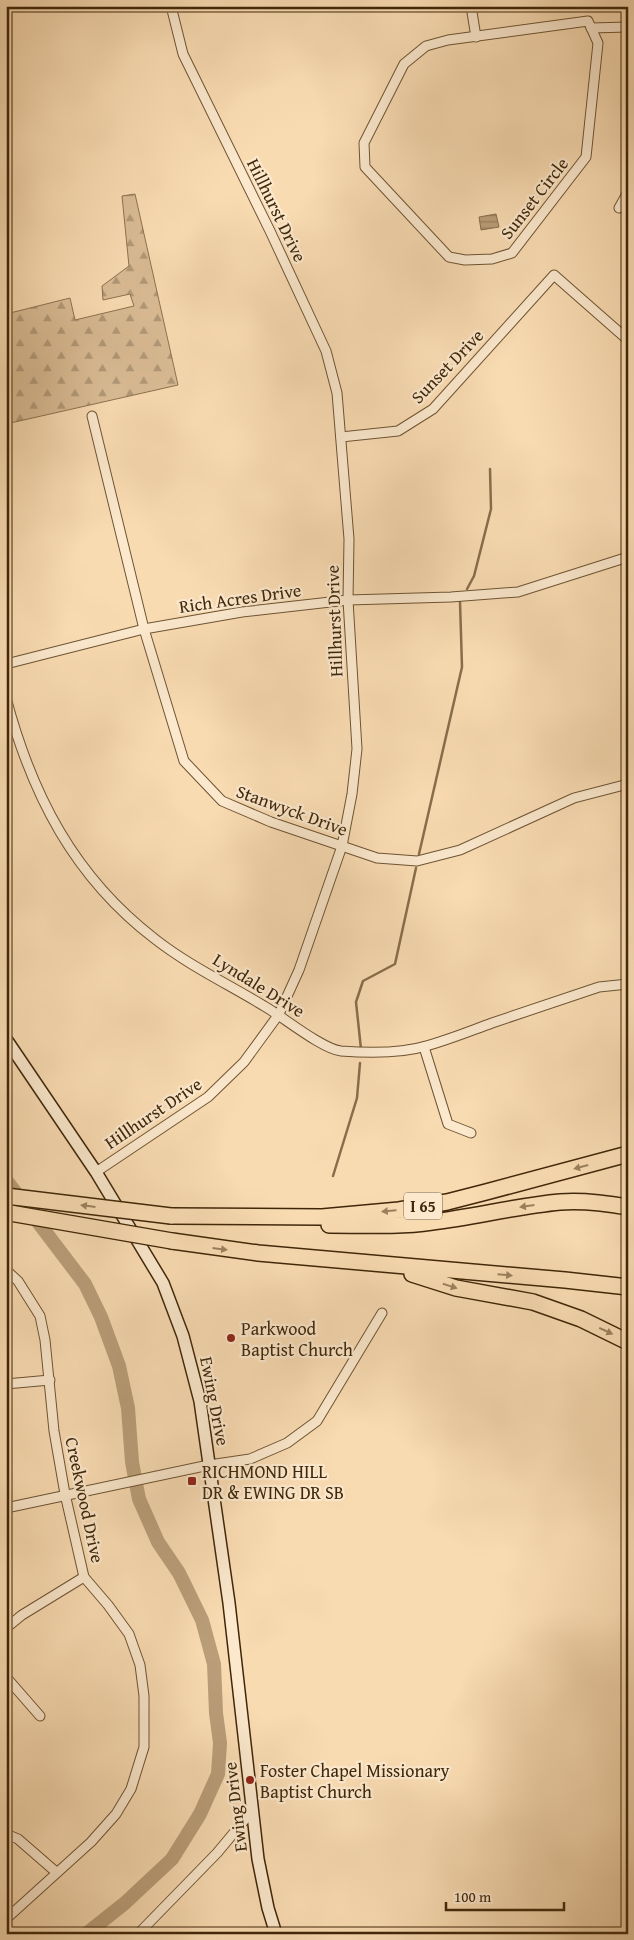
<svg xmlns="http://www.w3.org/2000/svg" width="634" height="1940" font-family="'Gentium Book Plus',serif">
	<defs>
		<pattern id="forest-firs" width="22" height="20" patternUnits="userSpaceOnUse" patternTransform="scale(1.25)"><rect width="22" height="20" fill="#dabc95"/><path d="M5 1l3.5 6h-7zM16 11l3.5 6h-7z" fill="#b29978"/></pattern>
		<pattern id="water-rules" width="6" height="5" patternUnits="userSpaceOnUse" patternTransform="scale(1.25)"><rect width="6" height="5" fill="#ba9e79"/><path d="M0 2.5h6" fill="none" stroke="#998161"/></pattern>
	</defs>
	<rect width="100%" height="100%" fill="#f9dbb2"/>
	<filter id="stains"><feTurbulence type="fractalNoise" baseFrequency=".004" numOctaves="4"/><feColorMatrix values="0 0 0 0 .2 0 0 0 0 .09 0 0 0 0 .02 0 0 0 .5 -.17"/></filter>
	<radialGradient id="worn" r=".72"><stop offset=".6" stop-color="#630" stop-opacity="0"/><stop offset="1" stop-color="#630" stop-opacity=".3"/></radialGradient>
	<path fill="url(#forest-firs)" stroke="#8d724f" d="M135,194L178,385L6,424V314L70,298L75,320L134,306L130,294L103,300L102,286L129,266L122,196Z"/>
	<path fill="url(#water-rules)" stroke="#896e4c" d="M496,214L499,227L481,230L479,217Z"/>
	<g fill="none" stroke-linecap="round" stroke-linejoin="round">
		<g stroke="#896e4c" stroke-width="2.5">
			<path d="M467,589L474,576L491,509L490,469"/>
			<path d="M419,854L462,667L460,602"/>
			<path d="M361,1049L356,1002L363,981L395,964L416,868"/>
			<path d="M333,1176L357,1098L360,1063"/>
		</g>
		<path stroke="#ba9e79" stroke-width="14" d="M6,1180L85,1284L101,1317L119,1366L128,1408L132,1462L139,1499L158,1542L179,1573L202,1620L214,1664L216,1713L220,1743L218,1774L200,1814L172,1859L125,1903L86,1934"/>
		<g stroke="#6e5433" stroke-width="11">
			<g id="street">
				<path d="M471,6L476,37"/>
				<path d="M588,21L598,43L586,157L512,253L492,259L465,260L449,257L365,167L364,143L404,64L426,46L448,40Z"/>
				<path d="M591,28L628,27"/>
				<path d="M619,208L628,192"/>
				<path d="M92,416L144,629L184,761L222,801L271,822L377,858L417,861L460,850L574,798L628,784"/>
				<path d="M341,437L398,431L433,409L554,275L628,340"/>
				<path d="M6,664L144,629L242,612L348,600L451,597L518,592L628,557"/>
				<path d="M6,698C32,795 74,877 155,939C188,965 228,984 264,1006C282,1016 322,1049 341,1051C368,1053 400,1054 426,1046C448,1040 470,1031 492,1023C528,1011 564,999 599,987L628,984"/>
				<path d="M424,1047L448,1124L471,1133"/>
				<path d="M96,1172L208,1097L244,1062L279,1014L299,970L342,846L352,794L357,749L348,600L349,539L337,393L326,351L270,231L183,54L171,6"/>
				<path d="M6,1270L18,1281L40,1316L45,1340L54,1431L65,1494L84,1577L108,1605L129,1634L140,1665L144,1696V1747L131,1789L116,1814L91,1842L6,1919"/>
				<path d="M6,1384L50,1380"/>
				<path d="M6,1508L209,1465L250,1459L287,1443L317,1421L382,1313"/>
				<path d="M6,1628L22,1615L84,1577"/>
				<path d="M6,1677L40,1716"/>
				<path d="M6,1834L18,1839L56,1872"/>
				<path d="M138,1934L217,1853L252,1811"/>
			</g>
		</g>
		<g stroke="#402709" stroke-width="14">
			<path id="secondary" d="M6,1039L96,1172L163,1283L183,1336L200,1401L229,1603L258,1859L268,1908L276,1934"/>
		</g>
		<g stroke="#402709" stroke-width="18">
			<g id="highway">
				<path d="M171,1216L322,1217L399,1210L447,1202L486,1192L628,1154"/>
				<path d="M329,1225C363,1225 398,1227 432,1222C475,1217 516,1206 560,1202C582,1200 605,1203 628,1207"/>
				<path d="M172,1241L258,1253L565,1280L628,1287"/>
				<path d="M412,1274L456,1288L533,1302L581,1319L628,1342"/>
			</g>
		</g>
		<use href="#street" stroke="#fbe8cd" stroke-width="9"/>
		<use href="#secondary" stroke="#fbe8cd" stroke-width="11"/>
		<use href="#highway" stroke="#f9dbb2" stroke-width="15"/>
		<g stroke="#402709" stroke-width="18" stroke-linecap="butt">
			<g id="highway-bridge">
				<path d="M6,1196L171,1216"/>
				<path d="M10,1213L172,1241"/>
			</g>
		</g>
		<use href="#highway-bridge" stroke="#f9dbb2" stroke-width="15"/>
	</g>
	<defs><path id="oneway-solid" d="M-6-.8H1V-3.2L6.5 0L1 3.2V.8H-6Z" transform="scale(1.25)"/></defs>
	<g fill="#9c815e">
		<use href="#oneway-solid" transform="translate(581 1167) rotate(165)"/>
		<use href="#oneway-solid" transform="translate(88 1206) rotate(-173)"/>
		<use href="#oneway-solid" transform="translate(527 1206) rotate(172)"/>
		<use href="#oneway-solid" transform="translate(389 1211) rotate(175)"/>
		<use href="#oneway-solid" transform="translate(220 1249) rotate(7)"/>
		<use href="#oneway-solid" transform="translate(505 1275) rotate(5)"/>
		<use href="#oneway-solid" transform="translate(450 1286) rotate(17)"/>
		<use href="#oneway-solid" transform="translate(606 1331) rotate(25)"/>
	</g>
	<g fill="#8f2418" stroke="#fbe8cd" stroke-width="2">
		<circle cx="231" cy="1338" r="5"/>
		<rect x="187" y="1476" width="10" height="10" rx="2.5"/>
		<circle cx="250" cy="1780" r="5"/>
	</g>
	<g text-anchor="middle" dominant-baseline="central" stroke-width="4.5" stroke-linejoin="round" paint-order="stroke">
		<rect fill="#fbe8cd" stroke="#786144" stroke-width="1" x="404" y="1192.5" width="38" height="27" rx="4"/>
		<g font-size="16" font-weight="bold" fill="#402709">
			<text x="423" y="1206">I 65</text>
		</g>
		<g font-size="18" fill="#402709" stroke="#fbe8cd">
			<text transform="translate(534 198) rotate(-52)">Sunset Circle</text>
			<text transform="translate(277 210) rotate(64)">Hillhurst Drive</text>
			<text transform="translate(447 366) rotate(-46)">Sunset Drive</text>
			<text transform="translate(240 598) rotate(-8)">Rich Acres Drive</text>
			<text transform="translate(334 621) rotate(-92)">Hillhurst Drive</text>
			<text transform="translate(292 810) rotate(20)">Stanwyck Drive</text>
			<text transform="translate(259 985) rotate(32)">Lyndale Drive</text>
			<text transform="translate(153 1113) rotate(-34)">Hillhurst Drive</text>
			<text transform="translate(215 1401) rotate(79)">Ewing Drive</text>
			<text transform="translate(85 1500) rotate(78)">Creekwood Drive</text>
			<text transform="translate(235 1807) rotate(-97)">Ewing Drive</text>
		</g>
		<g font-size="18" fill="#402709" stroke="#fbe8cd" text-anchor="start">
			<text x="241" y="1328">Parkwood<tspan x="241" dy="21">Baptist Church</tspan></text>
			<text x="202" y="1471">RICHMOND HILL<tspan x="202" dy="21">DR &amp; EWING DR SB</tspan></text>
			<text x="260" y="1770">Foster Chapel Missionary<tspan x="260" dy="21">Baptist Church</tspan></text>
		</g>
	</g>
	<rect width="634" height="1940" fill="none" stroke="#f9dbb2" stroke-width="25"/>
	<rect x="8" y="8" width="619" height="1925" fill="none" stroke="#402709" stroke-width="2.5"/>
	<rect x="12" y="12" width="609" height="1915" fill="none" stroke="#402709"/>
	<path d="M446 1902v8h118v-8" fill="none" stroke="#402709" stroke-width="2.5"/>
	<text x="454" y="1902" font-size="15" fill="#402709" stroke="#fbe8cd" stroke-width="4" paint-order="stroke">100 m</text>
	<rect width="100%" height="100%" filter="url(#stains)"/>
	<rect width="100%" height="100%" fill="url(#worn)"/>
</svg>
